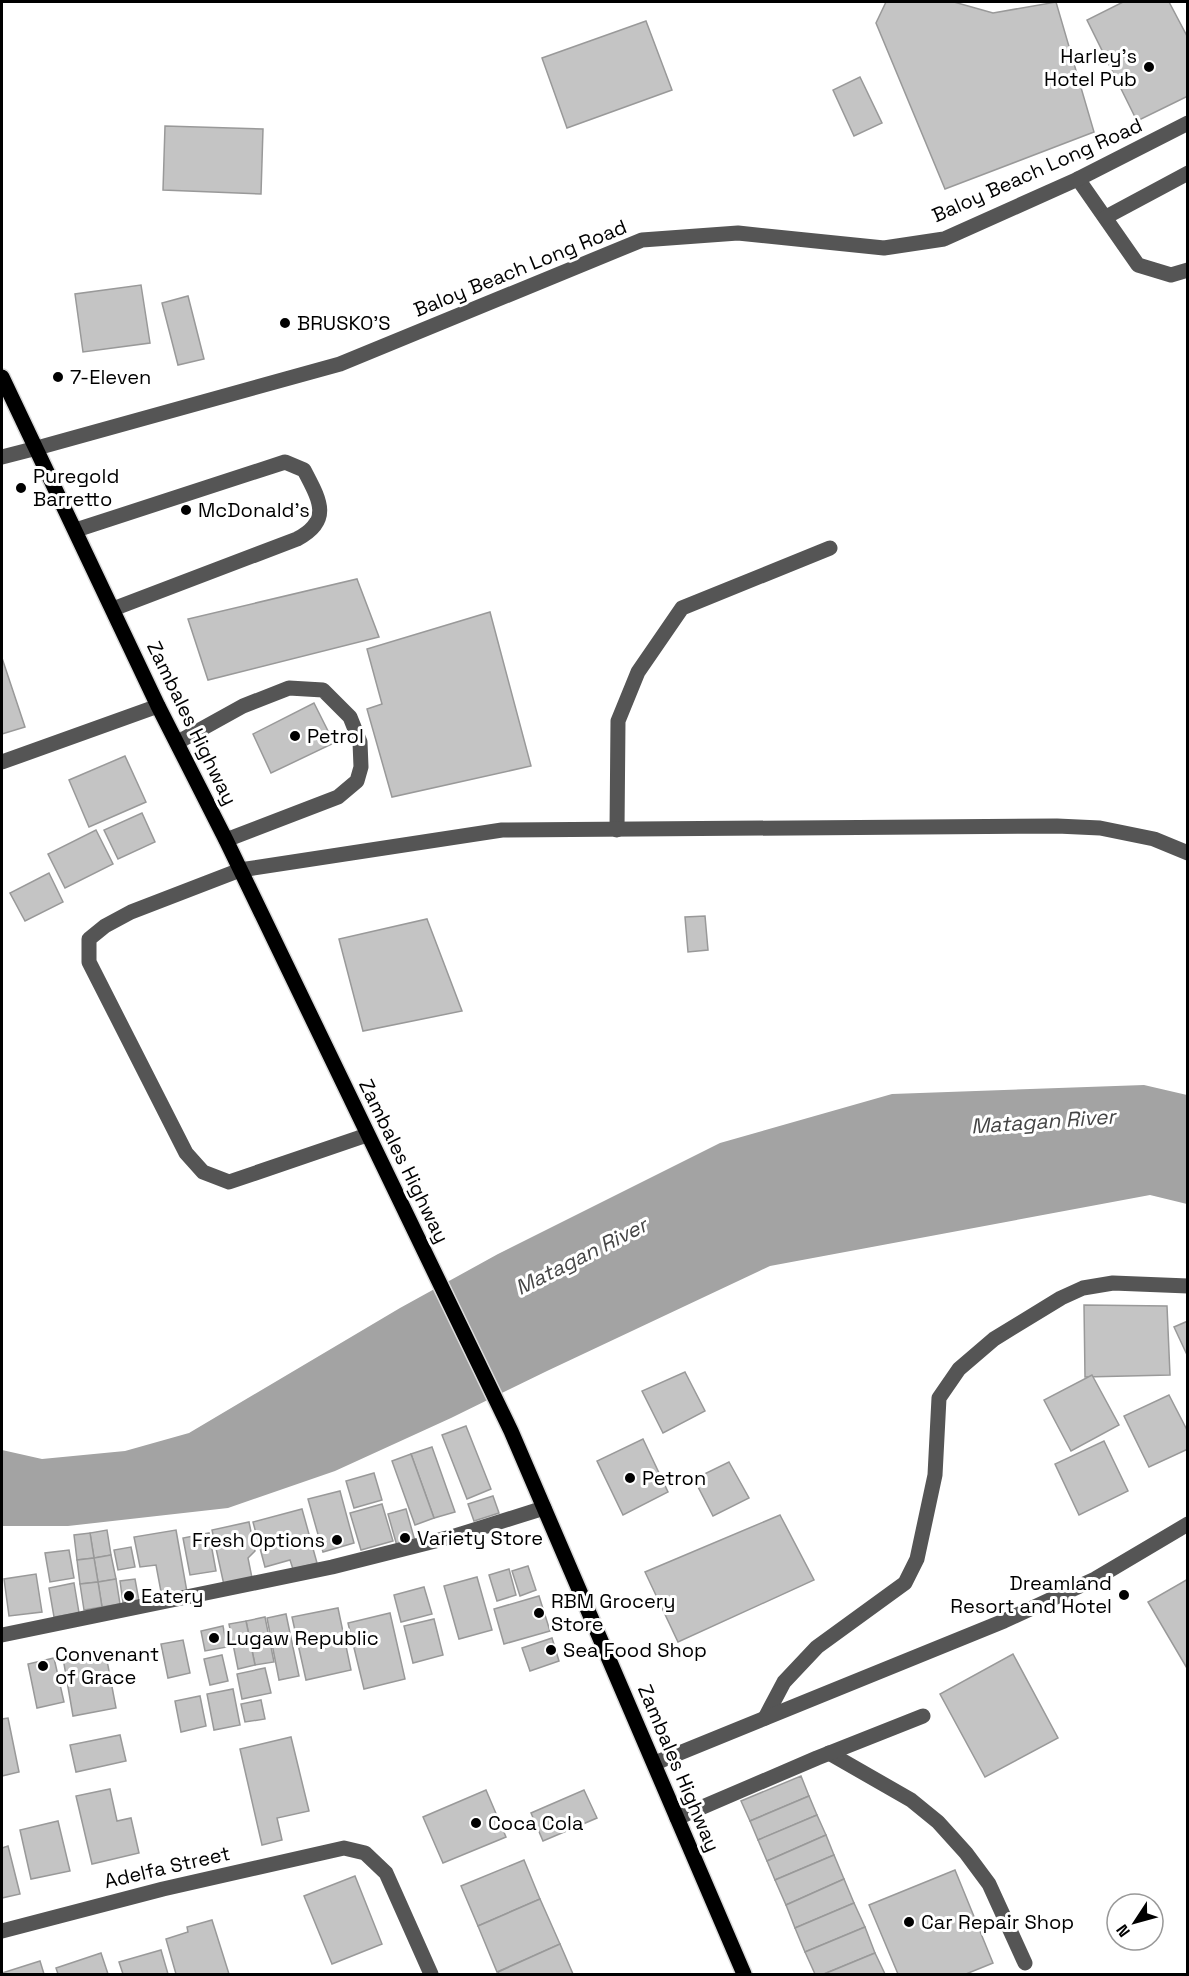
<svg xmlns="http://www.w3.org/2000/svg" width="1189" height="1976" font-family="'Space Grotesk',sans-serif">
	<rect width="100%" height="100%" fill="#fff"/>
	<path fill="#a3a3a3" d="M1144,1085L1187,1095V1204L1150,1195L770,1266L547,1371L451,1418L335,1471L228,1508L68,1526H2V1450L42,1459L125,1451L189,1433L400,1308L498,1254L720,1143L892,1094Z"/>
	<g fill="#c4c4c4" stroke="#999" stroke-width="1.5">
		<path d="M886,2H954L993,13L1056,2L1094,132L945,189L876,23Z"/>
		<path d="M1123,2H1169L1188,38V96L1137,121L1087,20Z"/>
		<path d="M646,21L672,90L567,128L542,58Z"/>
		<path d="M860,77L882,123L854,136L833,90Z"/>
		<path d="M165,126L263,129L261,194L163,190Z"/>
		<path d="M141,285L150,343L83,352L75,294Z"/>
		<path d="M188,296L204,359L178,365L162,303Z"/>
		<path d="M357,579L379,637L208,680L188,619Z"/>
		<path d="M490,612L531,766L392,797L367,709L382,704L367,649Z"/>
		<path d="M2,658L25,727L2,734Z"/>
		<path d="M314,703L334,743L271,773L253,734Z"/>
		<path d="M125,756L146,802L89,827L69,780Z"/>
		<path d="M142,813L155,842L118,859L104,830Z"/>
		<path d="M96,830L113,864L65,888L48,854Z"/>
		<path d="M49,873L63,902L25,921L10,893Z"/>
		<path d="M705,916L708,950L688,952L685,917Z"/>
		<path d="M427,919L462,1011L363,1031L339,939Z"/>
		<path d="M1084,1305L1167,1306L1170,1375L1085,1377Z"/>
		<path d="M1188,1321V1357L1174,1327Z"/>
		<path d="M685,1372L705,1411L663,1433L642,1391Z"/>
		<path d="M1092,1375L1119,1425L1071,1451L1044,1400Z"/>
		<path d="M1169,1395L1188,1432V1449L1149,1467L1124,1416Z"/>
		<path d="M466,1426L491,1489L467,1499L442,1435Z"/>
		<path d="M643,1439L668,1492L623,1515L597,1461Z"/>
		<path d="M1104,1441L1128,1491L1079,1515L1055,1464Z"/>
		<path d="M432,1447L455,1512L434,1518L411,1454Z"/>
		<path d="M411,1454L434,1518L415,1525L392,1461Z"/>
		<path d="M729,1462L749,1498L713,1516L694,1479Z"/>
		<path d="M374,1473L382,1500L354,1508L346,1481Z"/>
		<path d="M340,1491L354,1543L323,1552L308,1499Z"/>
		<path d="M493,1496L499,1513L474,1521L468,1504Z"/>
		<path d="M382,1504L393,1541L361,1550L350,1513Z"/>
		<path d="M302,1509L317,1563L293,1569L290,1560L265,1567L253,1522Z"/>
		<path d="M406,1509L415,1541L397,1546L388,1514Z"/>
		<path d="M780,1515L814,1580L678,1642L645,1572Z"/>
		<path d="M249,1522L255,1551L248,1558L252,1578L224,1585L212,1530Z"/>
		<path d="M107,1530L111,1555L94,1558L90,1533Z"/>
		<path d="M176,1530L187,1592L162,1597L156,1565L140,1567L134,1537Z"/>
		<path d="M90,1533L94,1558L77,1560L74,1535Z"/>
		<path d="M209,1533L216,1571L190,1575L183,1538Z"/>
		<path d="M131,1547L135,1567L118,1570L114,1550Z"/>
		<path d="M69,1550L74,1578L50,1582L45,1553Z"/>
		<path d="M111,1555L116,1579L98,1582L94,1558Z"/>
		<path d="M94,1558L98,1582L80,1584L77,1560Z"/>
		<path d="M528,1566L536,1590L520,1596L512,1571Z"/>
		<path d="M509,1569L516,1595L497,1601L489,1575Z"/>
		<path d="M36,1574L42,1612L9,1616L4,1579Z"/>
		<path d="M477,1577L492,1630L459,1639L444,1586Z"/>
		<path d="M116,1579L120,1604L102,1607L98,1582Z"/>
		<path d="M135,1579L139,1601L123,1603L120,1581Z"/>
		<path d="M1188,1579V1670L1148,1602Z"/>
		<path d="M98,1582L102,1607L84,1610L80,1584Z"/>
		<path d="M74,1583L79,1613L54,1617L49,1588Z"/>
		<path d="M424,1587L432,1614L401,1622L394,1595Z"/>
		<path d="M539,1596L550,1631L504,1644L494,1609Z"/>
		<path d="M338,1608L351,1670L306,1680L292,1617Z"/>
		<path d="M390,1613L405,1679L364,1689L348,1623Z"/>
		<path d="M286,1614L299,1676L279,1680L267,1618Z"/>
		<path d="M265,1617L274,1662L255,1665L246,1621Z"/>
		<path d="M434,1619L443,1655L413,1663L404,1626Z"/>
		<path d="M246,1621L255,1665L238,1669L229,1624Z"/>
		<path d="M223,1626L227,1647L205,1651L201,1631Z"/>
		<path d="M552,1638L559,1661L530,1671L522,1648Z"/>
		<path d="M183,1640L190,1673L168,1678L161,1644Z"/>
		<path d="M105,1650L116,1708L73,1716L63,1658Z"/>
		<path d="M1013,1654L1058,1738L985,1777L940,1694Z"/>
		<path d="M222,1655L228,1681L210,1685L204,1659Z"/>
		<path d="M54,1658L64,1702L37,1708L28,1664Z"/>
		<path d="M265,1668L271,1693L242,1699L237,1674Z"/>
		<path d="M233,1689L240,1725L214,1730L207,1694Z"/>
		<path d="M200,1696L206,1726L181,1732L175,1701Z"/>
		<path d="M261,1700L265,1719L245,1722L241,1704Z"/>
		<path d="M8,1718L19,1772L2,1776V1719Z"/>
		<path d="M120,1735L126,1761L76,1772L70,1745Z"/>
		<path d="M291,1737L309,1811L277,1818L282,1840L262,1845L240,1749Z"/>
		<path d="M801,1776L809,1796L750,1821L741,1801Z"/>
		<path d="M110,1789L117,1821L131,1818L139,1853L92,1864L76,1796Z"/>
		<path d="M486,1790L506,1837L443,1863L423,1817Z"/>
		<path d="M584,1790L597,1818L543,1841L531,1813Z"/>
		<path d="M809,1796L817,1815L758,1840L750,1821Z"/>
		<path d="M817,1815L826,1835L767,1861L758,1840Z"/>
		<path d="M58,1821L70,1871L31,1879L20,1830Z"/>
		<path d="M826,1835L834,1855L775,1880L767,1861Z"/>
		<path d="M8,1846L20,1894L2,1898V1848Z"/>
		<path d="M834,1855L844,1879L786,1905L775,1880Z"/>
		<path d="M524,1860L540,1899L478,1926L461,1886Z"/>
		<path d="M955,1870L993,1963L966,1974H898L869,1905Z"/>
		<path d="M355,1876L382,1944L332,1964L304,1896Z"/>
		<path d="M844,1879L854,1903L795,1928L786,1905Z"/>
		<path d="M540,1899L560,1944L497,1972L478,1926Z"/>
		<path d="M854,1903L865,1927L805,1952L795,1928Z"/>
		<path d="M212,1920L229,1974H176L166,1939L188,1932L187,1927Z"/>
		<path d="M865,1927L875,1953L824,1974H815L805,1952Z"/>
		<path d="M560,1944L573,1974H499L498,1972Z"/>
		<path d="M161,1950L168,1974H123L119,1962Z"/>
		<path d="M101,1953L108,1974H58L56,1968Z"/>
		<path d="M875,1953L885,1974H824Z"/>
		<path d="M40,1961L44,1974H2V1973Z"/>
	</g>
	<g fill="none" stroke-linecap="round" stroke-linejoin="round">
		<g stroke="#dbdbdb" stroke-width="18">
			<path id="major" d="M2,377L158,706L226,840L511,1431L744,1974"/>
		</g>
		<g stroke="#555" stroke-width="15">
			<path d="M1078,179L1138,265L1171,275L1188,270"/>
			<path d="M1106,217L1188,173"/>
			<path d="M2,457L37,448L340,364L642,240L738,233L884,248L944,239L1078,179L1188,123"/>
			<path d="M76,530L285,462L304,470C319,499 333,520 297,539L113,609"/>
			<path d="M178,742L243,706L289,688L323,690L350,717L360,742L361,767L357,781L338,797L226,840"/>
			<path d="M2,762L158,706"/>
			<path d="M617,830L618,721L638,672L682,608L830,548"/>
			<path d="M367,1135L229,1182L203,1172L186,1153L89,962V939L105,926L131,912L240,870L502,830L1057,826L1100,828L1154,839L1188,853"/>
			<path d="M2,1635L332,1567L455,1536L544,1508"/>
			<path d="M765,1718L784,1682L817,1647L905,1583L917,1559L935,1475L939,1398L959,1369L994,1339L1061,1298L1083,1288L1113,1283L1188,1286"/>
			<path d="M829,1753L911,1800L938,1822L966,1853L989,1884L1025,1963"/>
			<path d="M655,1763L1004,1621L1095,1579L1188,1524"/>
			<path d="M677,1818L817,1758L923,1716"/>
			<path d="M2,1931L163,1889L344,1848L365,1853L386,1873L431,1974"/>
		</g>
		<use href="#major" stroke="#000" stroke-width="15"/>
	</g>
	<g fill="#000" stroke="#fff" stroke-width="2">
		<circle cx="1149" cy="67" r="6"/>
		<circle cx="285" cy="323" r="6"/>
		<circle cx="58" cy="377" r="6"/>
		<circle cx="21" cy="488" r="6"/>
		<circle cx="186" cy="510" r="6"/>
		<circle cx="295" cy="736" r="6"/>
		<circle cx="630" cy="1478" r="6"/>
		<circle cx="405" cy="1538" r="6"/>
		<circle cx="337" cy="1540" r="6"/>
		<circle cx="1124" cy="1595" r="6"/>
		<circle cx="129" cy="1596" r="6"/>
		<circle cx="539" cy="1613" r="6"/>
		<circle cx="214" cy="1638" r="6"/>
		<circle cx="551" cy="1650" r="6"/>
		<circle cx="43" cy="1666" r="6"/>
		<circle cx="476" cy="1823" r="6"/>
		<circle cx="909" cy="1922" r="6"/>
	</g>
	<g text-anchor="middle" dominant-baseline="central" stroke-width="6" stroke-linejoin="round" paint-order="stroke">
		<g font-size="20" fill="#000" stroke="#fff" text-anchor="start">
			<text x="1137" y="56" text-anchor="end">Harley's<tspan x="1137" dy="23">Hotel Pub</tspan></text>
			<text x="297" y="323">BRUSKO'S</text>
			<text x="70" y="377">7-Eleven</text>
			<text x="33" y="476">Puregold<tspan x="33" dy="23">Barretto</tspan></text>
			<text x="198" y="510">McDonald's</text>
			<text x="307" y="736">Petrol</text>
			<text x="642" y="1478">Petron</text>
			<text x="417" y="1538">Variety Store</text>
			<text x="325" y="1540" text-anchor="end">Fresh Options</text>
			<text x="1112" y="1583" text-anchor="end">Dreamland<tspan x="1112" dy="23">Resort and Hotel</tspan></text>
			<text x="141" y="1596">Eatery</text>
			<text x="551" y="1601">RBM Grocery<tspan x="551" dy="23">Store</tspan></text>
			<text x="226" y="1638">Lugaw Republic</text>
			<text x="563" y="1650">Sea Food Shop</text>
			<text x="55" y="1654">Convenant<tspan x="55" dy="23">of Grace</tspan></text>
			<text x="488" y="1823">Coca Cola</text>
			<text x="921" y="1922">Car Repair Shop</text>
		</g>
		<g font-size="20" fill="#000" stroke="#fff">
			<text transform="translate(1037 170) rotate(-24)">Baloy Beach Long Road</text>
			<text transform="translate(520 268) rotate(-22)">Baloy Beach Long Road</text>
			<text transform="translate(192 723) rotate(64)">Zambales Highway</text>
			<text transform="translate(404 1161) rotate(64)">Zambales Highway</text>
			<text transform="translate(679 1768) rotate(67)">Zambales Highway</text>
			<text transform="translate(167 1867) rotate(-13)">Adelfa Street</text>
		</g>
		<g font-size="21" font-style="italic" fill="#444" stroke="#fff">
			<text transform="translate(1043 1121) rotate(-4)">Matagan River</text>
			<text transform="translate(581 1256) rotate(-27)">Matagan River</text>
		</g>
	</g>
	<rect width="1189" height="1976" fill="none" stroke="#000000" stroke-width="6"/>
	<g transform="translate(1135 1922) rotate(234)"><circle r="28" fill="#ffffff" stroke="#999999" stroke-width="1.5"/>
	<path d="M0-4.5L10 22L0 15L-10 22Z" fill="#000000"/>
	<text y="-9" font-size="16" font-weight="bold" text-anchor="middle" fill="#000000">N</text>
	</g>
</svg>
